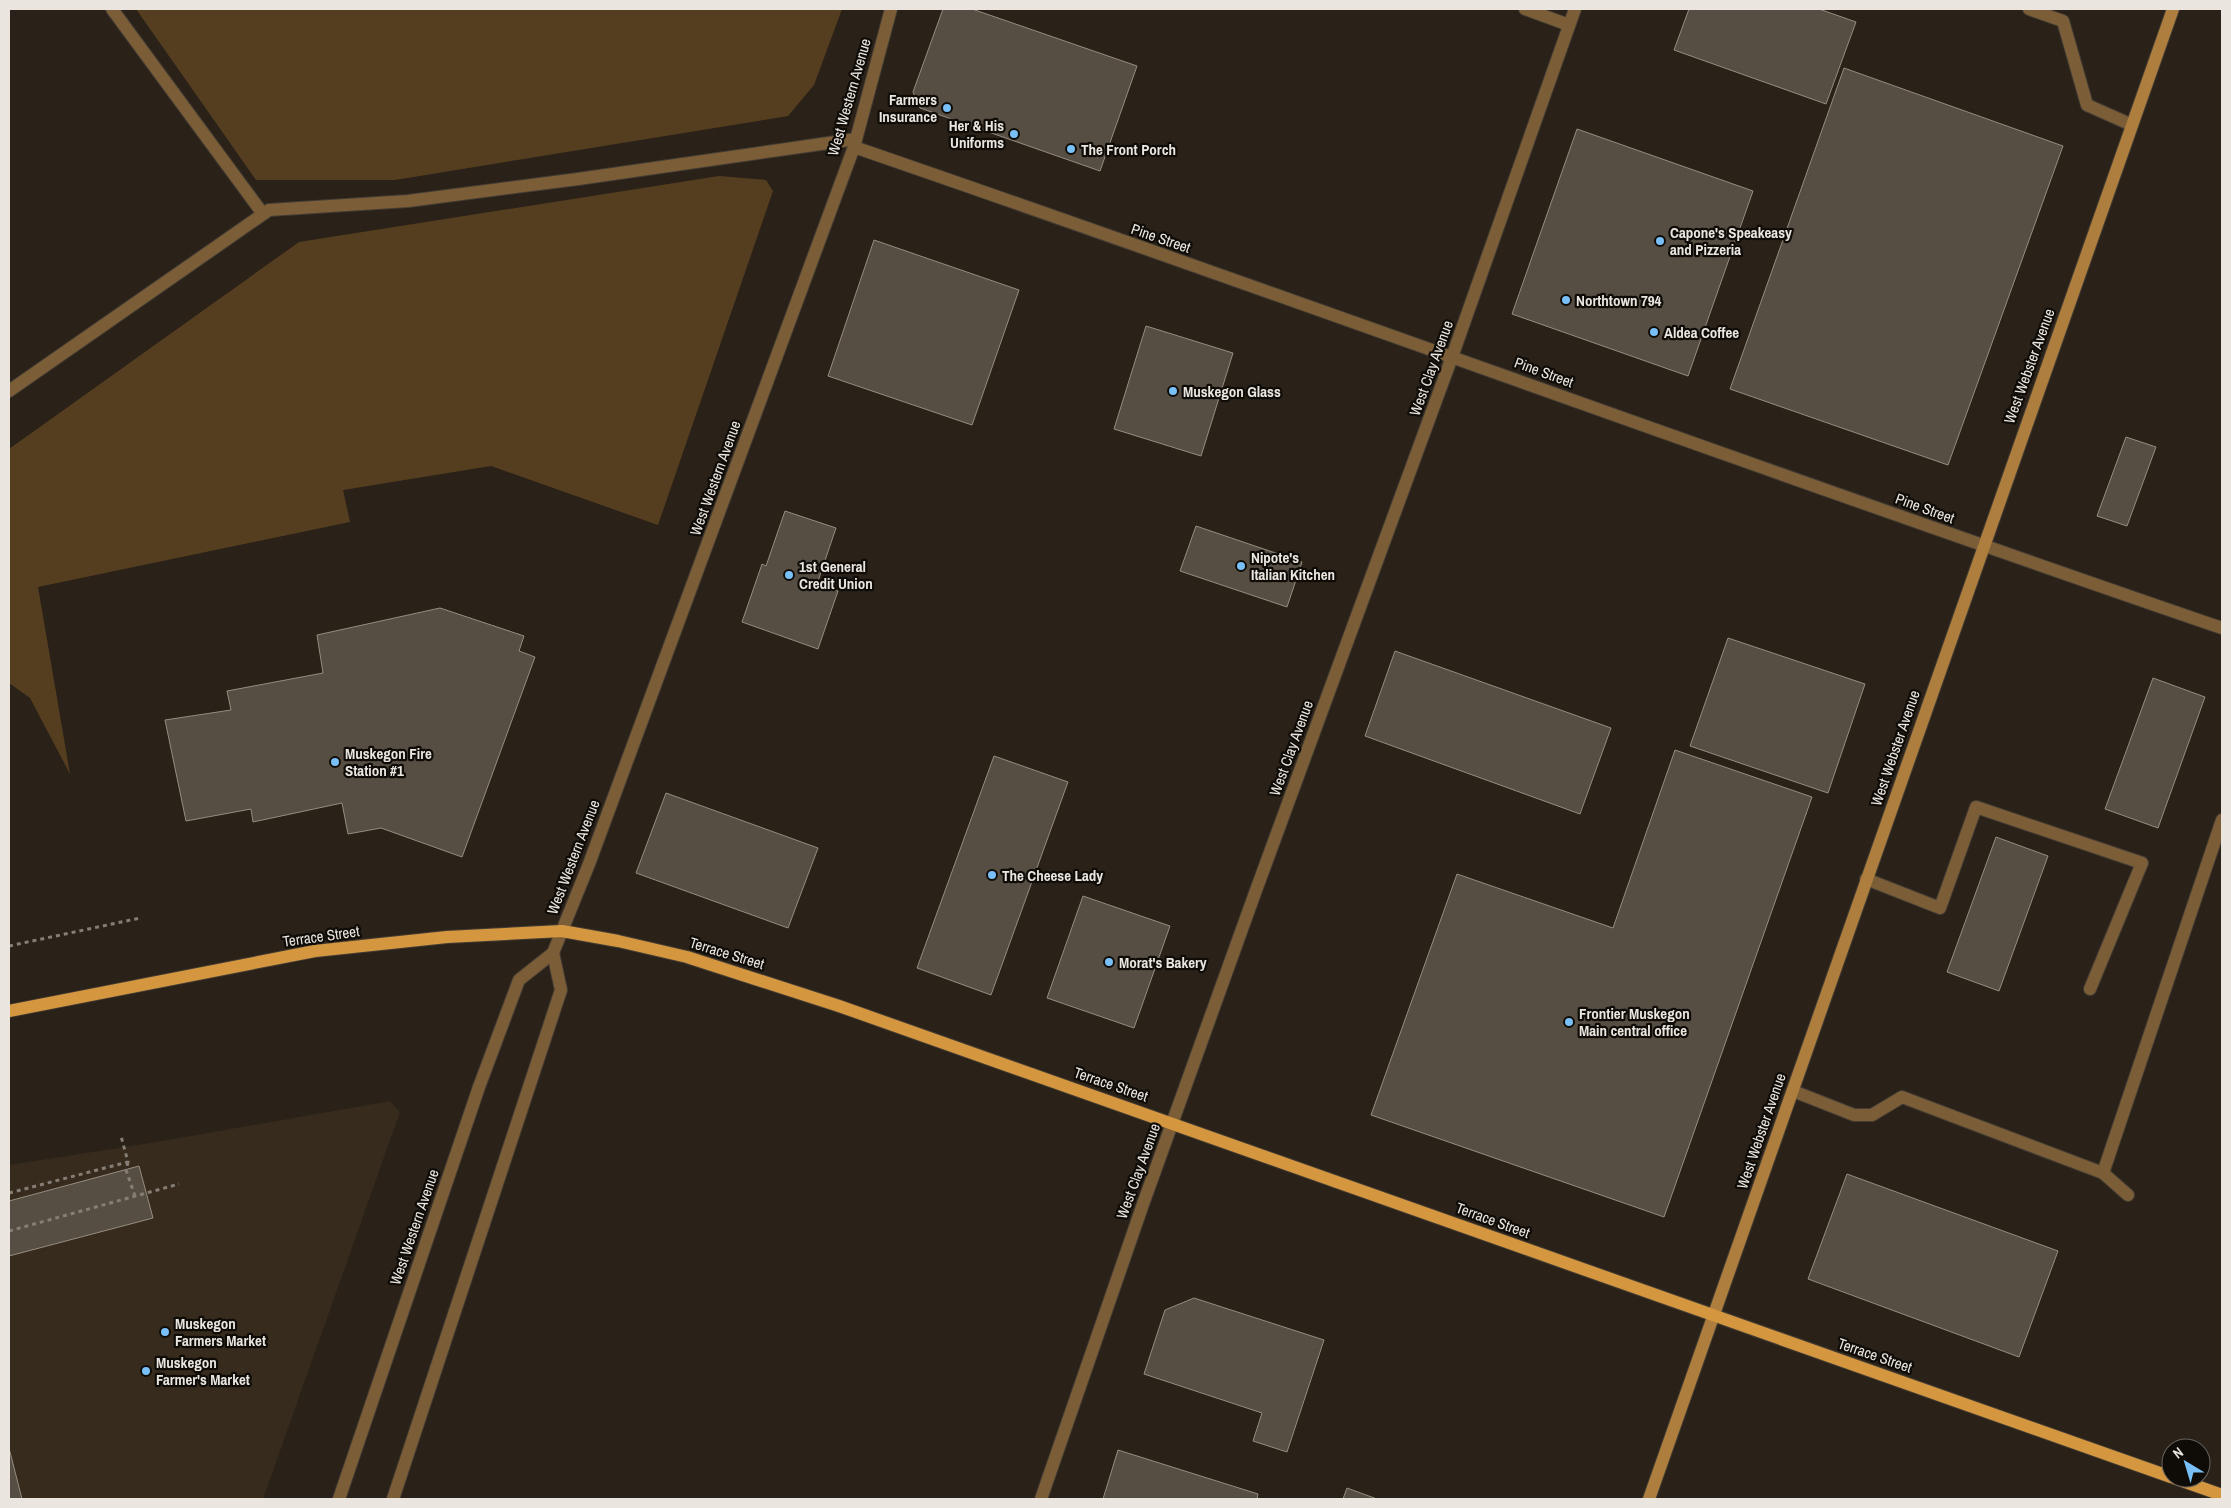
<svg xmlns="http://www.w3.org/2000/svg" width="2231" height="1508" font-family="'Archivo Narrow',sans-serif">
	<rect width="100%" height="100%" fill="#2a2218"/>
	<path fill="#362b1c" d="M390,1101L400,1112L263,1499H9V1165L157,1142Z"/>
	<g fill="#553e20">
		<path d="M136,9H842L814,85L788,116L395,180H256Z"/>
		<path d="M719,176L766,180L773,191L658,525L491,466L343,490L350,522L38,587L70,774L30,698L9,683V449L299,242Z"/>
	</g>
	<g fill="#574e43" stroke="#968d81">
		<path d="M943,9H972L1137,66L1100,171L920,108L913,92Z"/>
		<path d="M1689,9H1819L1856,22L1826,104L1674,50Z"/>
		<path d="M1844,68L2063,146L1948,465L1730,389Z"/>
		<path d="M1577,129L1753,191L1688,376L1512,314Z"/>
		<path d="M874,240L1019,290L972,425L828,376Z"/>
		<path d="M1146,326L1233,353L1201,456L1114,429Z"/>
		<path d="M2126,437L2156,447L2127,526L2097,516Z"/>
		<path d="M785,511L836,528L817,584L838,591L818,649L742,622L762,564L766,566Z"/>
		<path d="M1196,526L1302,562L1287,607L1180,571Z"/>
		<path d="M440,608L524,636L519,651L535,657L462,857L381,828L348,834L342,803L253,822L251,809L186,821L165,720L231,710L227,691L323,673L317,635Z"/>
		<path d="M1728,638L1865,684L1828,793L1690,746Z"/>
		<path d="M1395,651L1611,728L1580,814L1365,736Z"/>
		<path d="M2153,678L2205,697L2158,828L2105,809Z"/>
		<path d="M1675,750L1812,797L1664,1217L1371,1115L1457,874L1613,928Z"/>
		<path d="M994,756L1068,782L991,995L917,968Z"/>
		<path d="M666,793L818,848L788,928L636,873Z"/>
		<path d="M1996,837L2048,856L1999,991L1947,972Z"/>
		<path d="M1083,896L1170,926L1134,1028L1047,998Z"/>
		<path d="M139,1166L153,1218L9,1256V1201Z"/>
		<path d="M1847,1174L2058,1251L2019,1357L1808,1279Z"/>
		<path d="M1194,1298L1324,1340L1287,1452L1253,1441L1262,1413L1144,1374L1165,1310Z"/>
		<path d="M9,1448L22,1499H9Z"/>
		<path d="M1118,1450L1258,1494L1257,1499H1103Z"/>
		<path d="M1347,1488L1377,1499H1343Z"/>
	</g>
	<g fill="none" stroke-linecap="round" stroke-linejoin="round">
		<g stroke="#453d34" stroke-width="14">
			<g id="lane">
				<path d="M112,9L263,214"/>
				<path d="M1525,9L1569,25"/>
				<path d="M2029,9L2063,21L2087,105L2132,125"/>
				<path d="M9,391L269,210L408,201L578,179L856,139"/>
				<path d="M1866,879L1940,908L1976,807L2142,863L2090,989"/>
				<path d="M1793,1091L1854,1115H1872L1902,1097L2103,1173L2128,1195"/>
				<path d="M2103,1173L2222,820"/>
			</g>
		</g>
		<g stroke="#453d34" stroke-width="14">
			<g id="street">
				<path d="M854,147C1311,304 1765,472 2222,628"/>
				<path d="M339,1499L479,1087L519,980L553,953L589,864L854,147L891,9"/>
				<path d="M393,1499L561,990L553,953"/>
				<path d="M1041,1499L1142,1207L1255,893L1452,357L1575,9"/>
			</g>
		</g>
		<g stroke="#453d34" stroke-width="14">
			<path id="secondary" d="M1649,1499L2173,9"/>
		</g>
		<g stroke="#453d34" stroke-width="14">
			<g id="primary">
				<path d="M9,1011L315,951L447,937L562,931L618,941L687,957L839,1006L2171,1477"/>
				<path d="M2174,1478L2222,1495"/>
			</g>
		</g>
		<g stroke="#857e76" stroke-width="3" stroke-dasharray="4 4" stroke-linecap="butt">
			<path d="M9,946L140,918"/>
			<path d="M128,1162L126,1170L135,1196"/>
			<path d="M9,1193L128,1162L121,1136"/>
			<path d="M9,1231L179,1184"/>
		</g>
		<use href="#lane" stroke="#7b5e37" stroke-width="12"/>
		<use href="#street" stroke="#7b5e37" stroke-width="12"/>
		<use href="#secondary" stroke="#ad7e3d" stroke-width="12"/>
		<use href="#primary" stroke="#d4973f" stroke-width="12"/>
	</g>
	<g fill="#79bff8" stroke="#0f0c08" stroke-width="2">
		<circle cx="947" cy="108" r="5"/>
		<circle cx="1014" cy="134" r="5"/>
		<circle cx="1071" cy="149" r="5"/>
		<circle cx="1660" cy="241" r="5"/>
		<circle cx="1566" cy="300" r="5"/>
		<circle cx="1654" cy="332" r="5"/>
		<circle cx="1173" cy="391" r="5"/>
		<circle cx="1241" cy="566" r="5"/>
		<circle cx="789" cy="575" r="5"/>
		<circle cx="335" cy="762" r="5"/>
		<circle cx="992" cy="875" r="5"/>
		<circle cx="1109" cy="962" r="5"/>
		<circle cx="1569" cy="1022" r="5"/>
		<circle cx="165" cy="1332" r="5"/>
		<circle cx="146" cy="1371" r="5"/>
	</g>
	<g text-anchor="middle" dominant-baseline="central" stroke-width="4.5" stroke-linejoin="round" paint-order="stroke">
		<g font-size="15" fill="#eae5df" stroke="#0f0c08">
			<text transform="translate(849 97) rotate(-74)">West Western Avenue</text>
			<text transform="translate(1161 238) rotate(19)">Pine Street</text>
			<text transform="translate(2029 366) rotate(-70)">West Webster Avenue</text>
			<text transform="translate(1431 368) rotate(-70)">West Clay Avenue</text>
			<text transform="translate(1544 372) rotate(20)">Pine Street</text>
			<text transform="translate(715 478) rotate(-70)">West Western Avenue</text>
			<text transform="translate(1925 508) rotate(20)">Pine Street</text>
			<text transform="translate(1291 748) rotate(-70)">West Clay Avenue</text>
			<text transform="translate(1895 748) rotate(-71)">West Webster Avenue</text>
			<text transform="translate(573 857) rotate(-69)">West Western Avenue</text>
			<text transform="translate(321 936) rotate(-8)">Terrace Street</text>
			<text transform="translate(727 953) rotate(17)">Terrace Street</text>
			<text transform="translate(1111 1084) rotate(19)">Terrace Street</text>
			<text transform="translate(1761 1131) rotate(-71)">West Webster Avenue</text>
			<text transform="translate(1138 1171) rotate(-70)">West Clay Avenue</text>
			<text transform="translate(1493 1220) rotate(20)">Terrace Street</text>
			<text transform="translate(414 1227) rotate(-71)">West Western Avenue</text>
			<text transform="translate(1875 1355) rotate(19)">Terrace Street</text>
		</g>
		<g font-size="15" font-weight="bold" fill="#eae5df" stroke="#0f0c08" text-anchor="start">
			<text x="937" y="99" text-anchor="end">Farmers<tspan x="937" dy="17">Insurance</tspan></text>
			<text x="1004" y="125" text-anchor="end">Her &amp; His<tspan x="1004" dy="17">Uniforms</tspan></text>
			<text x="1081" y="149">The Front Porch</text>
			<text x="1670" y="232">Capone's Speakeasy<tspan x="1670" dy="17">and Pizzeria</tspan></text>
			<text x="1576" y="300">Northtown 794</text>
			<text x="1664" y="332">Aldea Coffee</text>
			<text x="1183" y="391">Muskegon Glass</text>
			<text x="1251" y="557">Nipote's<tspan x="1251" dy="17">Italian Kitchen</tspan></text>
			<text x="799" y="566">1st General<tspan x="799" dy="17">Credit Union</tspan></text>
			<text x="345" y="753">Muskegon Fire<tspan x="345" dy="17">Station #1</tspan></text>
			<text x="1002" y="875">The Cheese Lady</text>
			<text x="1119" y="962">Morat's Bakery</text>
			<text x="1579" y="1013">Frontier Muskegon<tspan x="1579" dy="17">Main central office</tspan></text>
			<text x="175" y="1323">Muskegon<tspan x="175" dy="17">Farmers Market</tspan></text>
			<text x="156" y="1362">Muskegon<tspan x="156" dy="17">Farmer's Market</tspan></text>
		</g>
	</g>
	<rect width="2231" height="1508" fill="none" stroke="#eae5df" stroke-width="20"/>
	<g transform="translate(2186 1463) rotate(322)"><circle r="24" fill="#0f0c08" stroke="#67635e"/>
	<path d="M0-4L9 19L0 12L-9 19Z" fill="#79bff8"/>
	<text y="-8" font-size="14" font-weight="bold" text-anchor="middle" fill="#eae5df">N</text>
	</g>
</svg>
